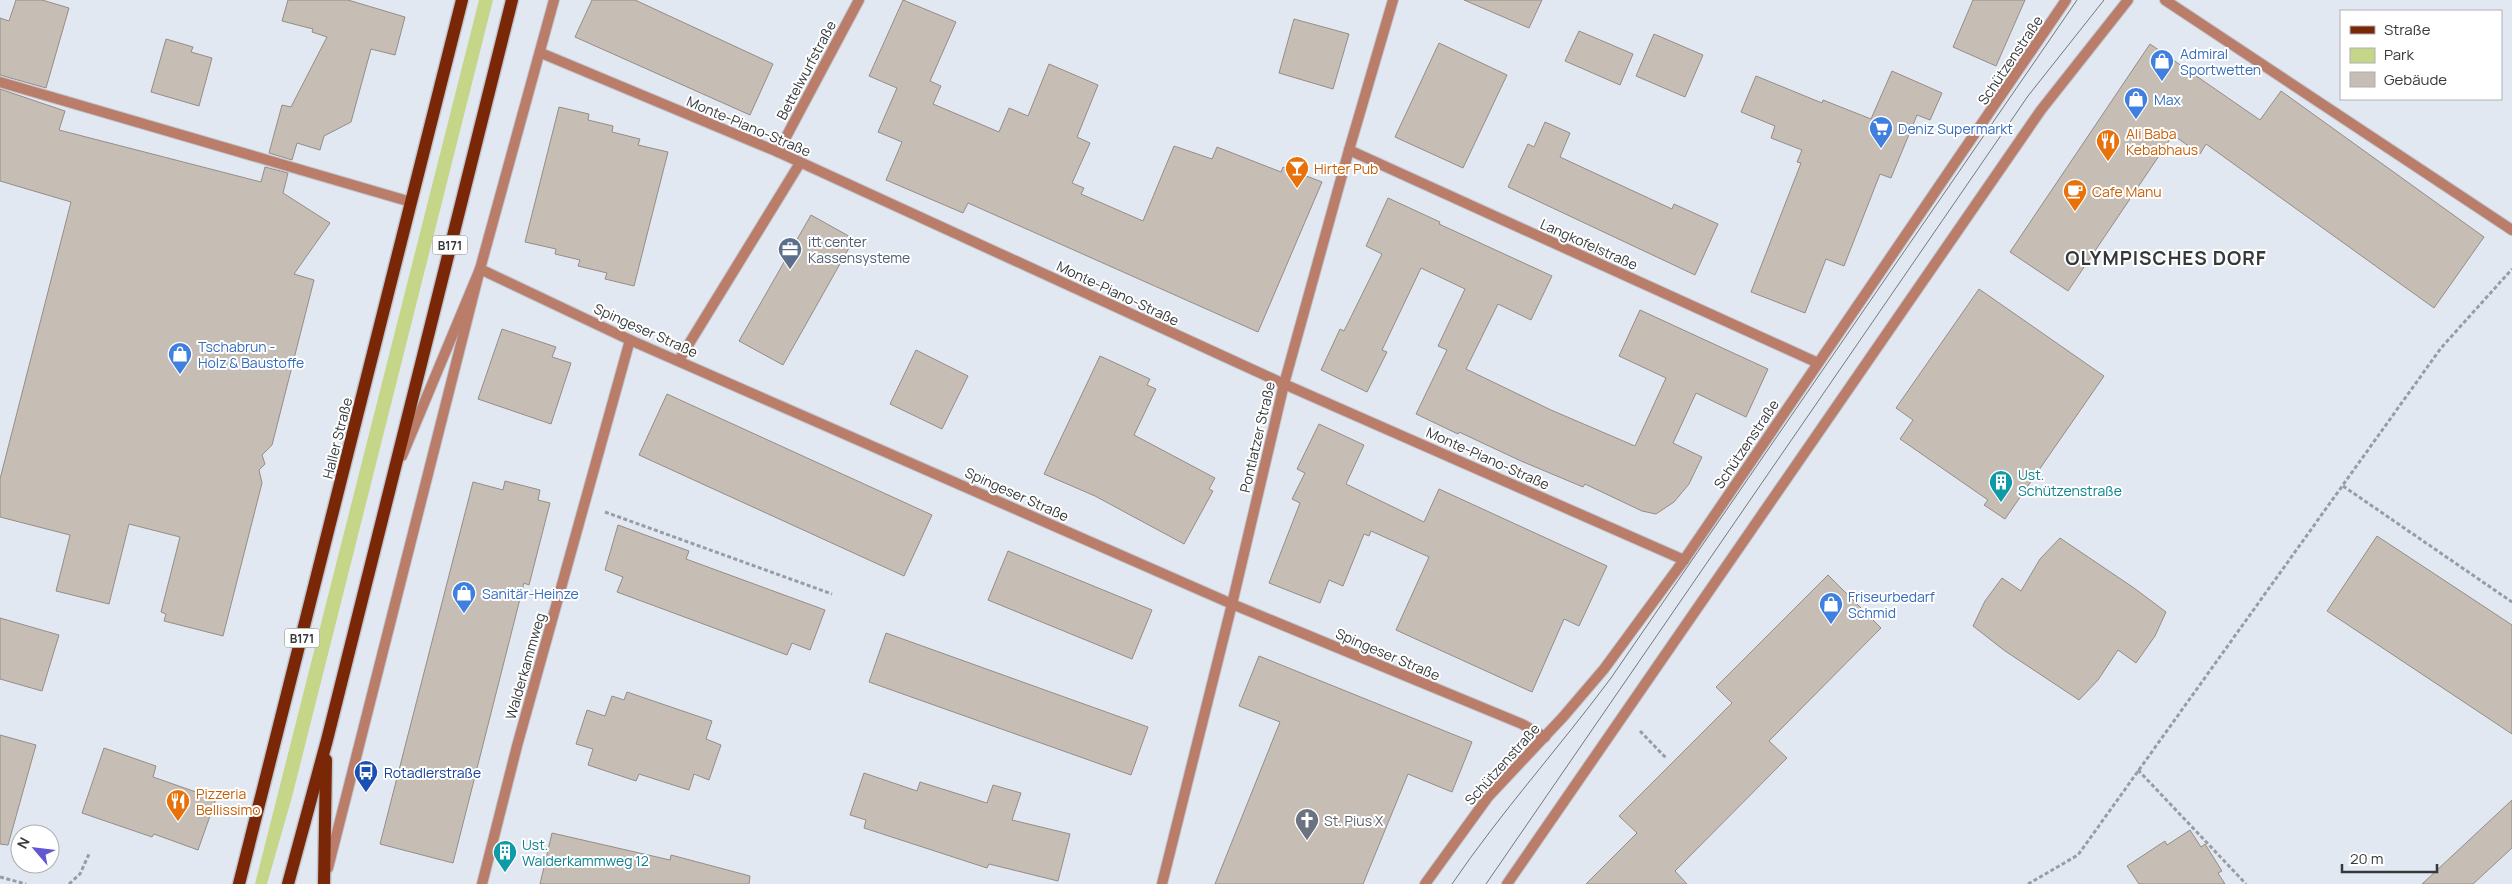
<svg xmlns="http://www.w3.org/2000/svg" width="2512" height="884" font-family="Manrope,sans-serif">
	<rect width="100%" height="100%" fill="#e2e8f2"/>
	<path fill="#c5d688" d="M479,0H493L292,797L267,884H255Z"/>
	<g fill="#c6bdb5" stroke="#958d86">
		<path d="M16,0H42L69,8L46,88L0,75V18L9,21Z"/>
		<path d="M288,0H348L405,17L395,55L371,49L351,122L324,136L320,150L297,143L292,160L269,153L282,105L291,107L327,37L312,32L313,29L282,21Z"/>
		<path d="M592,0H635L773,64L750,115L575,37Z"/>
		<path d="M903,0L956,22L930,81L941,86L933,104L999,132L1009,108L1028,116L1049,64L1098,85L1077,137L1090,143L1072,183L1084,188L1081,194L1143,221L1174,146L1212,159L1217,147L1281,172L1283,167L1322,182L1258,332L968,203L963,213L886,180L902,142L878,132L897,88L869,76Z"/>
		<path d="M1464,0H1542L1529,28Z"/>
		<path d="M1973,0H2025L1996,66L1953,47Z"/>
		<path d="M1294,19L1349,34L1333,89L1279,73Z"/>
		<path d="M1579,31L1633,54L1620,85L1565,61Z"/>
		<path d="M1654,34L1703,55L1685,97L1636,76Z"/>
		<path d="M166,39L193,47L191,52L212,58L199,106L151,92Z"/>
		<path d="M1439,43L1507,75L1463,168L1395,137Z"/>
		<path d="M2150,44L2260,120L2281,91L2484,237L2434,308L2206,144L2200,154L2173,135L2068,291L2010,252Z"/>
		<path d="M1892,71L1942,93L1930,120L1917,115L1891,178L1880,174L1844,266L1826,259L1805,313L1751,292L1801,163L1797,162L1802,150L1771,138L1775,126L1741,112L1756,76L1822,103L1823,100L1871,119Z"/>
		<path d="M0,89L65,111L59,130L261,182L265,167L288,173L283,193L330,223L294,274L314,280L272,445L262,455L265,464L259,470L262,483L223,636L164,621L166,614L161,612L180,537L129,524L109,604L56,591L70,535L0,517V479L71,202L0,181Z"/>
		<path d="M559,107L589,114L588,120L613,126L612,132L640,139L638,145L668,152L634,286L605,279L607,273L578,266L580,260L555,254L556,249L525,242Z"/>
		<path d="M1545,122L1570,133L1560,157L1672,209L1674,204L1718,224L1695,275L1508,187L1528,144L1534,147Z"/>
		<path d="M1388,198L1440,222L1439,224L1552,276L1531,320L1498,304L1466,369L1551,410L1635,446L1666,378L1619,356L1640,310L1768,369L1746,417L1696,393L1673,443L1702,457L1689,484L1674,502L1656,514L1642,511L1585,484L1583,487L1521,461L1459,432L1458,434L1416,414L1447,350L1438,346L1465,289L1421,268L1382,350L1387,352L1367,392L1321,370L1340,329L1344,331L1382,254L1366,246Z"/>
		<path d="M811,215L854,239L783,365L739,341Z"/>
		<path d="M1979,289L2104,376L2005,519L1984,505L1988,500L1900,439L1913,420L1896,408Z"/>
		<path d="M502,329L556,347L552,357L571,363L551,424L478,399Z"/>
		<path d="M916,350L968,376L942,429L890,404Z"/>
		<path d="M1100,356L1150,379L1147,385L1156,389L1134,435L1215,478L1209,489L1213,491L1184,544L1095,496L1044,474Z"/>
		<path d="M667,394L932,515L904,576L639,455Z"/>
		<path d="M1319,424L1364,445L1346,484L1424,522L1439,489L1607,566L1579,626L1564,619L1532,692L1396,630L1429,557L1371,531L1369,536L1364,534L1343,586L1329,580L1320,603L1269,583L1300,503L1292,499L1305,473L1297,469Z"/>
		<path d="M505,481L540,490L538,500L550,503L529,585L524,583L453,863L380,844L473,482L503,490Z"/>
		<path d="M618,525L689,551L686,559L825,610L810,650L792,643L787,655L617,592L623,577L605,570Z"/>
		<path d="M2377,536L2512,625V734L2327,611Z"/>
		<path d="M2060,538L2134,588L2166,612L2155,636L2136,663L2118,650L2098,680L2079,700L2005,651L1973,626L1985,601L2002,578L2021,591L2040,559Z"/>
		<path d="M1008,551L1152,610L1132,659L988,600Z"/>
		<path d="M1828,575L1881,628L1769,741L1787,758L1675,871L1687,884H1586L1637,833L1619,816L1732,703L1716,687Z"/>
		<path d="M0,618L59,635L42,691L0,679Z"/>
		<path d="M886,633L1148,727L1131,775L869,682Z"/>
		<path d="M1259,656L1472,742L1452,792L1408,774L1363,884H1215L1280,722L1239,706Z"/>
		<path d="M627,692L712,721L706,739L721,745L709,780L694,774L689,790L639,774L636,781L588,765L593,749L576,744L587,710L605,716L612,696L624,700Z"/>
		<path d="M0,735L36,745L8,845L0,844Z"/>
		<path d="M104,748L156,766L153,777L216,799L198,850L154,834L152,837L82,813Z"/>
		<path d="M864,773L917,791L920,782L987,803L993,785L1021,793L1012,820L1070,834L1058,881L989,864L987,868L864,828L866,820L850,815Z"/>
		<path d="M2512,800V848L2473,884H2422Z"/>
		<path d="M2190,830L2201,847L2205,844L2222,871L2218,873L2225,884H2139L2127,866L2165,841L2167,845Z"/>
		<path d="M552,833L670,860L671,855L750,876L749,884H540Z"/>
	</g>
	<g fill="none" stroke-linecap="round" stroke-linejoin="round">
		<g stroke="#c0c5ce" stroke-width="12">
			<g id="service">
				<path d="M2165,0L2512,230"/>
				<path d="M0,82L411,202"/>
				<path d="M679,360L800,163"/>
				<path d="M328,868L480,269L554,0"/>
			</g>
		</g>
		<g stroke="#c0c5ce" stroke-width="12">
			<g id="minor">
				<path d="M541,53L778,152L1284,384L1684,560"/>
				<path d="M1349,150L1818,363"/>
				<path d="M778,152L859,0"/>
				<path d="M402,456L480,269L630,340L1232,604L1522,724L1545,737"/>
				<path d="M482,884L517,746L630,340"/>
				<path d="M1162,884L1232,604L1284,384L1349,150L1393,0"/>
			</g>
		</g>
		<g stroke="#c0c5ce" stroke-width="12">
			<g id="tertiary">
				<path d="M1425,884L1488,797L1563,717L1604,669L1684,560L2066,0"/>
				<path d="M1507,884L2041,110L2128,0"/>
			</g>
		</g>
		<g stroke="#c0c5ce" stroke-width="15">
			<g id="primary">
				<path d="M239,884L462,0"/>
				<path d="M288,884L327,740L512,0"/>
				<path d="M324,884L326,760"/>
			</g>
		</g>
		<g stroke="#989ca3" stroke-width="3" stroke-dasharray="4 2.5" stroke-linecap="butt">
			<path d="M2343,486L2512,602"/>
			<path d="M605,512L832,594"/>
			<path d="M1640,731L1666,758"/>
			<path d="M2138,770L2246,884"/>
			<path d="M0,877L26,884"/>
			<path d="M69,884L80,874L89,854"/>
			<path d="M2028,884L2078,855L2441,348L2512,269"/>
		</g>
		<use href="#service" stroke="#b97d6a" stroke-width="10"/>
		<use href="#minor" stroke="#b97d6a" stroke-width="10"/>
		<use href="#tertiary" stroke="#b97d6a" stroke-width="10"/>
		<use href="#primary" stroke="#7a2707" stroke-width="12"/>
		<g stroke="#73777c" stroke-width="1">
			<path d="M1452,884C1501,812 1559,748 1611,678L2077,0"/>
			<path d="M1486,884L2028,96L2104,0"/>
		</g>
	</g>
	<defs>
		<g id="shop-pin" transform="scale(1.25)"><path d="M0 17L-7.5 6A9.5 9.5 0 1 1 7.5 6Z" fill="#3f7fe0" stroke="#fff"/><path d="M-5-2.5h2.3a2.7 3.5 0 0 1 5.4 0H5L5.5 6h-11ZM-1.5-2.5h3a1.5 2.3 0 0 0-3 0Z" fill="#fff"/></g>
		<g id="supermarket-pin" transform="scale(1.25)"><path d="M0 17L-7.5 6A9.5 9.5 0 1 1 7.5 6Z" fill="#3f7fe0" stroke="#fff"/><path d="M-6-5.5h2.5l.6 2H6L4.5 2H-2.5L-4.4-4H-6ZM-1.5 3.2a1.3 1.3 0 1 0 .1 0ZM3 3.2a1.3 1.3 0 1 0 .1 0Z" fill="#fff"/></g>
		<g id="restaurant-pin" transform="scale(1.25)"><path d="M0 17L-7.5 6A9.5 9.5 0 1 1 7.5 6Z" fill="#e8710a" stroke="#fff"/><path d="M-5-6h1v4h1v-4h1v4h1v-4h1v5L-1.5 .5V6h-2V.5L-5-1ZM5-6V6H3V1.5H1.5Q1.5-4 5-6Z" fill="#fff"/></g>
		<g id="bar-pin" transform="scale(1.25)"><path d="M0 17L-7.5 6A9.5 9.5 0 1 1 7.5 6Z" fill="#e8710a" stroke="#fff"/><path d="M-6-5H6L.8 .8V4.5H3.5V6h-7V4.5H-.8V.8Z" fill="#fff"/></g>
		<g id="cafe-pin" transform="scale(1.25)"><path d="M0 17L-7.5 6A9.5 9.5 0 1 1 7.5 6Z" fill="#e8710a" stroke="#fff"/><path d="M-5.5-4.5H6V0H3Q3 3.5 0 3.5H-2.5Q-5.5 3.5-5.5 0ZM3-3.2v2h1.7v-2ZM-6 4.5H4V6H-6Z" fill="#fff"/></g>
		<g id="office-pin" transform="scale(1.25)"><path d="M0 17L-7.5 6A9.5 9.5 0 1 1 7.5 6Z" fill="#5c6f8a" stroke="#fff"/><path d="M-6-3h4V-5.5h4V-3h4V5H-6ZM-1-4.5V-3h2v-1.5ZM-6 0V1H6V0Z" fill="#fff"/></g>
		<g id="building-pin" transform="scale(1.25)"><path d="M0 17L-7.5 6A9.5 9.5 0 1 1 7.5 6Z" fill="#0f9aa8" stroke="#fff"/><path d="M-4-6H4V6H1V3H-1V6H-4ZM-2.5-4.3h1.7v1.8h-1.7ZM.8-4.3h1.7v1.8H.8ZM-2.5-1h1.7V.8h-1.7ZM.8-1h1.7V.8H.8Z" fill="#fff"/></g>
		<g id="bus-pin" transform="scale(1.25)"><path d="M0 17L-7.5 6A9.5 9.5 0 1 1 7.5 6Z" fill="#1a4fb4" stroke="#fff"/><path d="M-5-6H5V4H4V6H2V4H-2V6H-4V4H-5ZM-3.5-4V0h7V-4ZM-3.5 1.2v1.5H-2V1.2ZM2 1.2v1.5H3.5V1.2Z" fill="#fff"/></g>
		<g id="church-pin" transform="scale(1.25)"><path d="M0 17L-7.5 6A9.5 9.5 0 1 1 7.5 6Z" fill="#6b7280" stroke="#fff"/><path d="M-1.2-6h2.4v3.5h3.3v2.4h-3.3V6h-2.4V-.1h-3.3v-2.4h3.3Z" fill="#fff"/></g>
	</defs>
	<g fill-rule="evenodd">
		<use href="#shop-pin" x="2162" y="61"/>
		<use href="#shop-pin" x="2136" y="99"/>
		<use href="#supermarket-pin" x="1881" y="128"/>
		<use href="#restaurant-pin" x="2108" y="141"/>
		<use href="#bar-pin" x="1297" y="168"/>
		<use href="#cafe-pin" x="2075" y="191"/>
		<use href="#office-pin" x="790" y="249"/>
		<use href="#shop-pin" x="180" y="354"/>
		<use href="#building-pin" x="2001" y="482"/>
		<use href="#shop-pin" x="464" y="593"/>
		<use href="#shop-pin" x="1831" y="604"/>
		<use href="#bus-pin" x="366" y="772"/>
		<use href="#restaurant-pin" x="178" y="801"/>
		<use href="#church-pin" x="1307" y="820"/>
		<use href="#building-pin" x="505" y="852"/>
	</g>
	<g text-anchor="middle" dominant-baseline="central" stroke-width="4" stroke-linejoin="round" paint-order="stroke">
		<g fill="#fff" stroke="#727476" stroke-width="1">
			<rect x="432.5" y="235.5" width="35" height="19" rx="4"/>
			<rect x="284.5" y="628.5" width="35" height="19" rx="4"/>
		</g>
		<g font-size="12" font-weight="bold" fill="#36393c">
			<text x="450" y="245">B171</text>
			<text x="302" y="638">B171</text>
		</g>
		<g font-size="14" fill="#366cbe" stroke="#fff" text-anchor="start">
			<text x="2180" y="53">Admiral<tspan x="2180" dy="16">Sportwetten</tspan></text>
			<text x="2154" y="99">Max</text>
			<text x="1898" y="128">Deniz Supermarkt</text>
			<text x="198" y="346">Tschabrun -<tspan x="198" dy="16">Holz &amp; Baustoffe</tspan></text>
			<text x="482" y="593">Sanitär-Heinze</text>
			<text x="1848" y="596">Friseurbedarf<tspan x="1848" dy="16">Schmid</tspan></text>
		</g>
		<g font-size="14" fill="#36393c" stroke="#fff">
			<text transform="translate(2010 60) rotate(-56)">Schützenstraße</text>
			<text transform="translate(806 70) rotate(-62)">Bettelwurfstraße</text>
			<text transform="translate(749 126) rotate(23)">Monte-Piano-Straße</text>
			<text transform="translate(1589 244) rotate(24)">Langkofelstraße</text>
			<text transform="translate(1118 293) rotate(25)">Monte-Piano-Straße</text>
			<text transform="translate(646 330) rotate(24)">Spingeser Straße</text>
			<text transform="translate(1257 437) rotate(-77)">Pontlatzer Straße</text>
			<text transform="translate(337 438) rotate(-76)">Haller Straße</text>
			<text transform="translate(1746 444) rotate(-56)">Schützenstraße</text>
			<text transform="translate(1488 458) rotate(24)">Monte-Piano-Straße</text>
			<text transform="translate(1017 494) rotate(24)">Spingeser Straße</text>
			<text transform="translate(1388 654) rotate(23)">Spingeser Straße</text>
			<text transform="translate(525 666) rotate(-74)">Walderkammweg</text>
			<text transform="translate(1502 764) rotate(-48)">Schützenstraße</text>
		</g>
		<g font-size="14" fill="#c56008" stroke="#fff" text-anchor="start">
			<text x="2126" y="133">Ali Baba<tspan x="2126" dy="16">Kebabhaus</tspan></text>
			<text x="1314" y="168">Hirter Pub</text>
			<text x="2092" y="191">Cafe Manu</text>
			<text x="196" y="793">Pizzeria<tspan x="196" dy="16">Bellissimo</tspan></text>
		</g>
		<g font-size="14" fill="#4e5e75" stroke="#fff" text-anchor="start">
			<text x="808" y="241">itt center<tspan x="808" dy="16">Kassensysteme</tspan></text>
		</g>
		<g font-size="14" fill="#0d838f" stroke="#fff" text-anchor="start">
			<text x="2018" y="474">Ust.<tspan x="2018" dy="16">Schützenstraße</tspan></text>
			<text x="522" y="844">Ust.<tspan x="522" dy="16">Walderkammweg 12</tspan></text>
		</g>
		<g font-size="14" fill="#164399" stroke="#fff" text-anchor="start">
			<text x="384" y="772">Rotadlerstraße</text>
		</g>
		<g font-size="14" fill="#5b616d" stroke="#fff" text-anchor="start">
			<text x="1324" y="820">St. Pius X</text>
		</g>
		<g font-size="19" font-weight="bold" letter-spacing="1" fill="#36393c" stroke="#fff">
			<text x="2166" y="258">OLYMPISCHES DORF</text>
		</g>
	</g>
	<rect x="2340" y="10" width="162" height="90" fill="#ffffff" stroke="#afb0b1"/>
	<rect x="2350" y="26" width="25" height="8" fill="#7a2707" stroke="#afb0b1"/>
	<text x="2384" y="35" font-size="15" fill="#36393c">Straße</text>
	<rect x="2350" y="48" width="25" height="15" fill="#c5d688" stroke="#afb0b1"/>
	<text x="2384" y="60" font-size="15" fill="#36393c">Park</text>
	<rect x="2350" y="72" width="25" height="15" fill="#c6bdb5" stroke="#afb0b1"/>
	<text x="2384" y="85" font-size="15" fill="#36393c">Gebäude</text>
	<g transform="translate(35 849) rotate(298)"><circle r="24" fill="#ffffff" stroke="#afb0b1"/>
	<path d="M0-4L9 19L0 12L-9 19Z" fill="#6257d0"/>
	<text y="-8" font-size="14" font-weight="bold" text-anchor="middle" fill="#36393c">N</text>
	</g>
	<path d="M2342 864v8h95v-8" fill="none" stroke="#36393c" stroke-width="2.5"/>
	<text x="2350" y="864" font-size="15" fill="#36393c" stroke="#ffffff" stroke-width="4" paint-order="stroke">20 m</text>
</svg>
